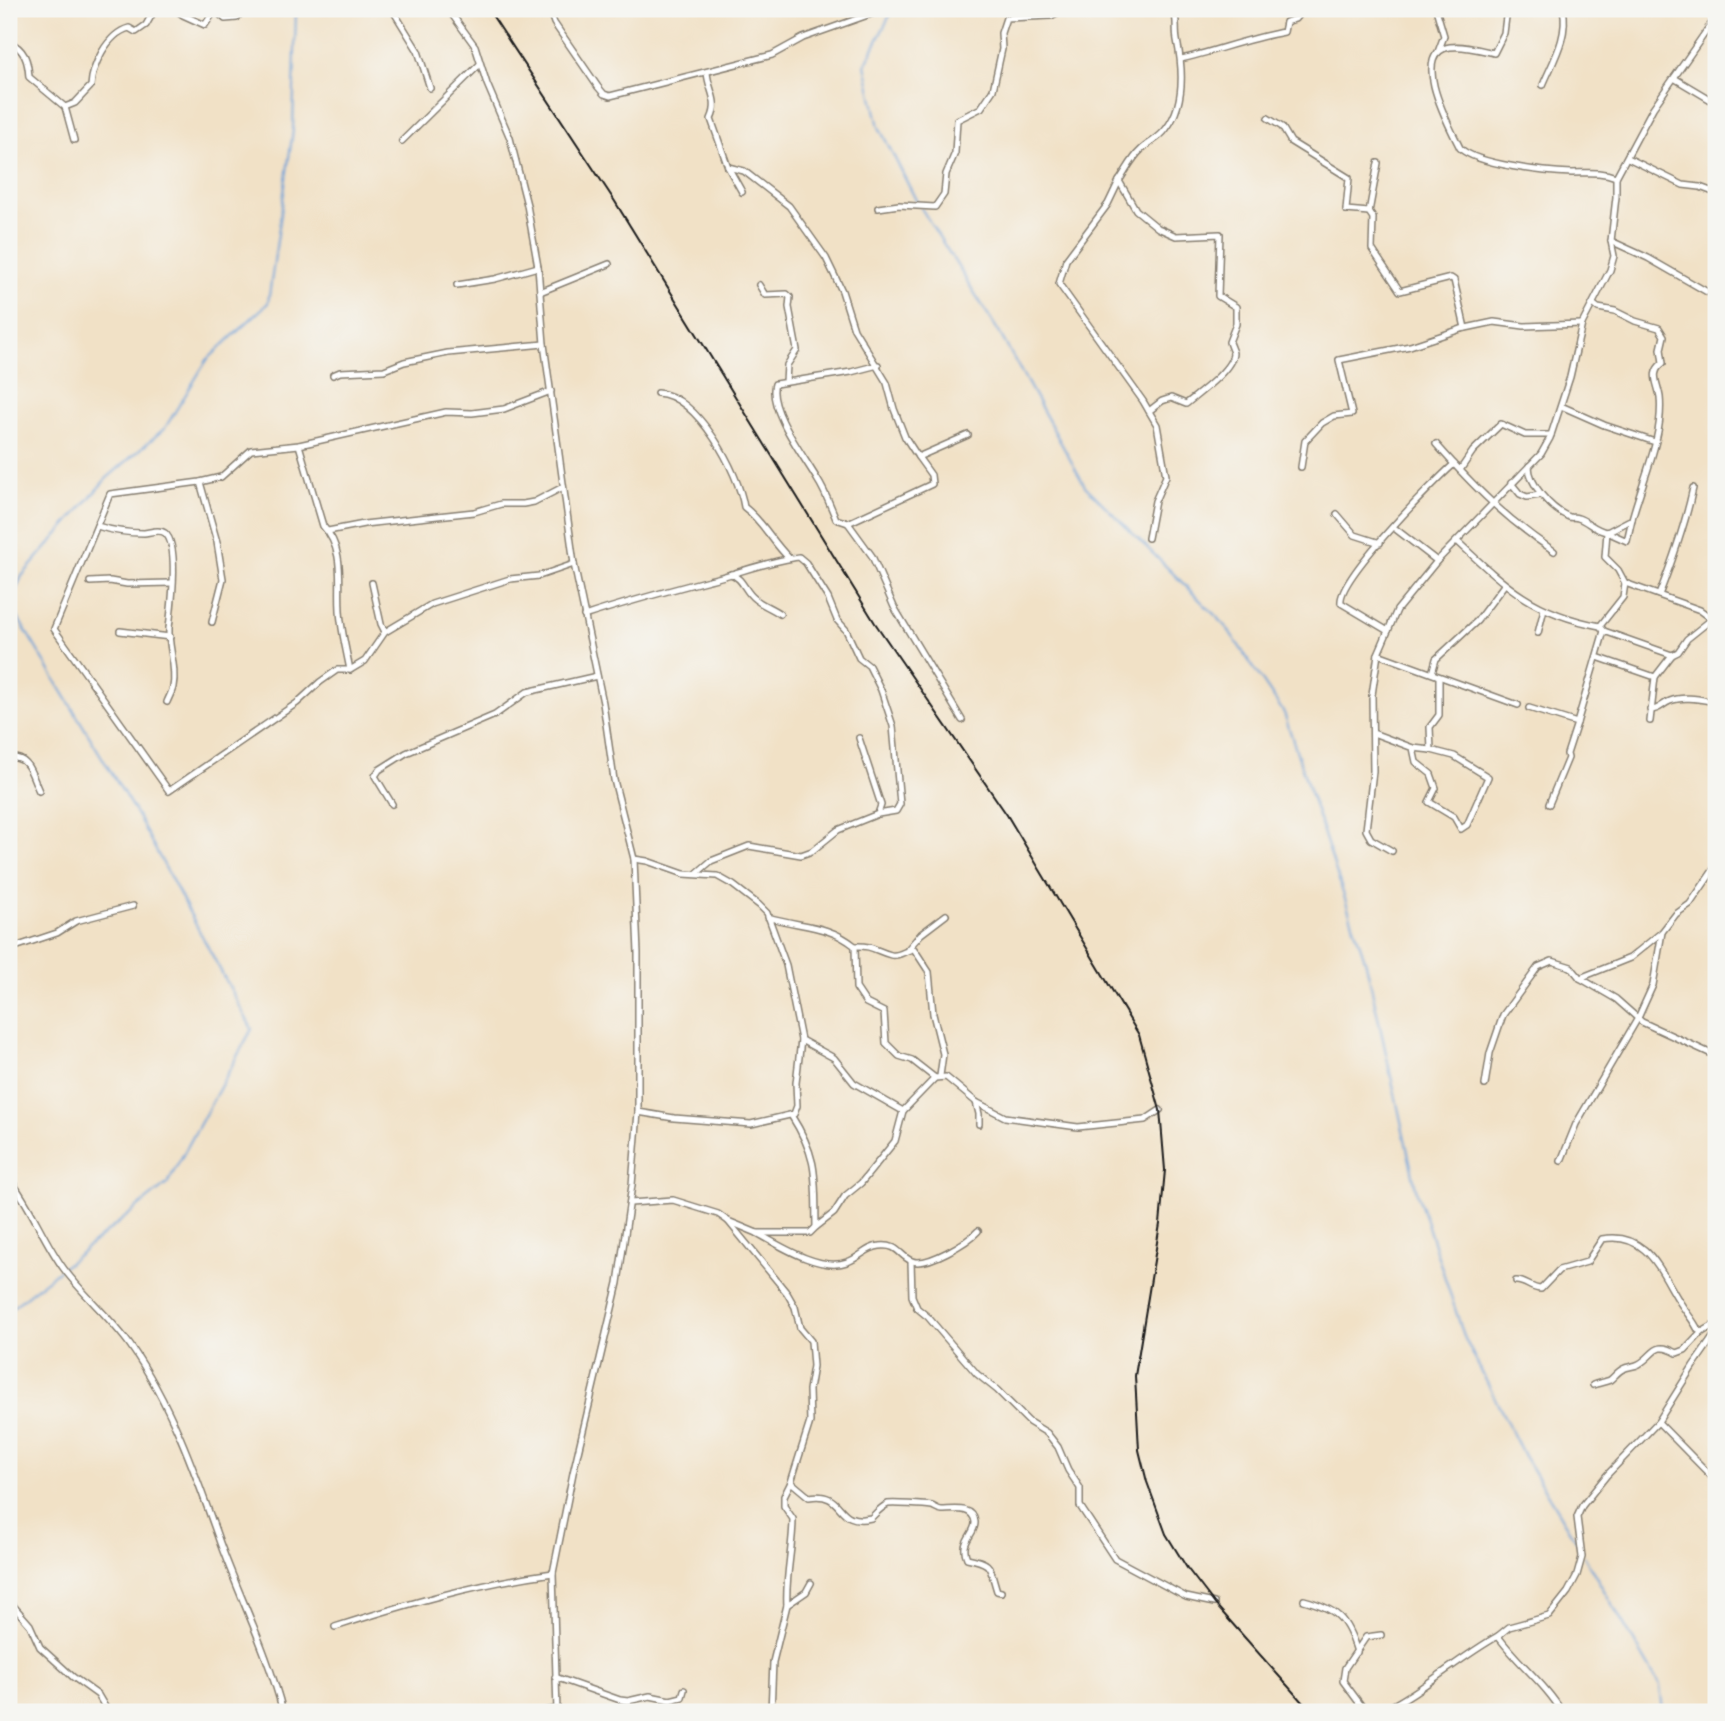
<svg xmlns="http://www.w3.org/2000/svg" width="1725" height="1721" font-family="'Architects Daughter',sans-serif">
	<rect width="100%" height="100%" fill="#f6f6f2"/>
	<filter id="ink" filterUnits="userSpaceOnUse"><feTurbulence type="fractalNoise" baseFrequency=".0143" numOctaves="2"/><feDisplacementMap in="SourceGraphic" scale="14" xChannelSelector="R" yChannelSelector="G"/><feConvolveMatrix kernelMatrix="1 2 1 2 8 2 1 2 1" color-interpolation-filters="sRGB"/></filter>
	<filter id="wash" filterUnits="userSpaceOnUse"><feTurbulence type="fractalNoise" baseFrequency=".00686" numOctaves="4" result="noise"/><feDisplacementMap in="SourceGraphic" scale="28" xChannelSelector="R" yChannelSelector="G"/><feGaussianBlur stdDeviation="1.57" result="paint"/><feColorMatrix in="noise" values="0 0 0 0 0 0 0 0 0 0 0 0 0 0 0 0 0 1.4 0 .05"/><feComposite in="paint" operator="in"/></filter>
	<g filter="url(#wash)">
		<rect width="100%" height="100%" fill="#f1e1c6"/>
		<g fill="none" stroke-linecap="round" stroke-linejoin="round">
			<g stroke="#6a9fd7" stroke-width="2">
				<path d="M893,9L865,65L879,127L918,204"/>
				<path d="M921,208L999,332L1085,486L1225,625L1284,713L1366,963L1417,1193L1465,1339L1524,1456L1578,1545"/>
				<path d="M9,603L138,817L252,1029L167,1184L9,1310"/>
				<path d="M10,603L22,576L106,479L165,428L207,360L268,303L293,130L296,9"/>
				<path d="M1584,1556L1660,1686L1663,1712"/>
			</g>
		</g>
	</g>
	<g filter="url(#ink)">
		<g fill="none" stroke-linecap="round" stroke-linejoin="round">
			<g stroke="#867e71" stroke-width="8">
				<g id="minor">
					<path d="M175,9L183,15L205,25L215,10L225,19L237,18L242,10"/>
					<path d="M392,9L418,51L430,88"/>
					<path d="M448,9L475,46L487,84L510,138L527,205L538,267L544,344L574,564L603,703L614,780L634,859L638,953V1112L632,1185L618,1283L573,1473L553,1573L557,1712"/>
					<path d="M549,9L554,23L598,87L604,94L610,96L772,55L803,38L885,9"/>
					<path d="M1436,9L1444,36L1438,52"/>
					<path d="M1507,9L1504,33L1494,53C1481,50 1464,45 1450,47C1408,53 1451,129 1460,148C1477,165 1547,172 1572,173C1587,173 1601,171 1616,177"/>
					<path d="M9,42C25,49 28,61 29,77L65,107L75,103L91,86C92,66 107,34 129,28L136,32L146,25L155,9"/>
					<path d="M1181,59C1216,51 1249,38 1284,32L1286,22L1295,19L1303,9"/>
					<path d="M707,72C708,90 720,101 711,119L728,167L742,192"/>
					<path d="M1674,78L1716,103"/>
					<path d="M1543,85C1553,61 1569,36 1563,9"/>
					<path d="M65,107L74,140"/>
					<path d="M1268,118L1282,127L1291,142L1349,178L1346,210L1369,212"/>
					<path d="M402,141L480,64"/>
					<path d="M1628,158L1683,185L1700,187L1716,193"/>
					<path d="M1378,163L1369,212L1373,218L1372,249L1400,291L1451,278L1454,280L1465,328"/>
					<path d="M728,167L744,171L789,206L826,258L842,291L854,329L887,383L894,409L905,437L918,457L968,435"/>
					<path d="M1119,181L1108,204L1066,260L1059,284L1143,401L1157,425L1166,476L1155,501L1148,538"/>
					<path d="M878,208L899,205L935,207L944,194L946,174L955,153L957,120L981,108L993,90L1002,49L1001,33L1006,18L1051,16L1064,9"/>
					<path d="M1611,241L1648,258L1716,297"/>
					<path d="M457,285L495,279L538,267"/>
					<path d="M759,285L765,295L787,294L790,297L789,307L797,350L787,365L786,382"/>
					<path d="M540,292L609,264"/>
					<path d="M1593,304L1598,308L1615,311L1635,321L1659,328L1664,336L1661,349L1663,363C1649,373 1658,383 1660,397C1664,436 1642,481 1632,519L1607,532"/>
					<path d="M878,365L851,372L775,384C767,408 805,458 817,479C825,491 830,505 836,519L848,523L872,556L894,607L962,720"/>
					<path d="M333,375L340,372L384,370L404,362L448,353L544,344"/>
					<path d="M551,391L504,409L472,413L446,412L299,445L251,450L221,477L200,482L110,494L54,629L169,791L297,703L320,682L337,670H350L365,661L385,632L432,604L510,579L539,576L574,564"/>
					<path d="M657,393C697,394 739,473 744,507C763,521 772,542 789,558"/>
					<path d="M1561,406L1604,425L1655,442"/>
					<path d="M1149,411L1162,401L1171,398L1186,404C1198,394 1233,369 1233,353C1233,352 1229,343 1229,342L1236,324V307L1218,296L1220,234L1176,236L1158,228L1136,210L1119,181C1126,171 1132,158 1141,150C1149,142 1159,139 1166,129C1185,105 1183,69 1177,40C1175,30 1178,17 1173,9"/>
					<path d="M1436,444C1474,487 1506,519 1554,551"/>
					<path d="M299,445L323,526C348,553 336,588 341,621C343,638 347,654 350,670"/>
					<path d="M1529,466C1529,484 1550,508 1567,516C1572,519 1572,516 1578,518C1588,521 1594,530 1607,532L1605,557L1618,570L1625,583L1700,610L1712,619L1716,617"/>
					<path d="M1301,467L1305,441L1322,423L1334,416L1352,414L1339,360L1410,346L1461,329L1494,322L1524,326L1582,324"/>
					<path d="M1460,470L1473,451L1501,424L1525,435H1551"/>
					<path d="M200,482L217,542L223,579L212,622"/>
					<path d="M1511,483L1520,494L1527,497L1540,495L1539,493"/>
					<path d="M1337,514L1355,535L1380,543"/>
					<path d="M848,523L932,484L931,475L918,457"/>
					<path d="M97,526C113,531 127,533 144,533C151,532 160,529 165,533C180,545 171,609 169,628C168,647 177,668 173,687C172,692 169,697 167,702"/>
					<path d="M1393,527L1437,561"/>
					<path d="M328,531L364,524L474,512L501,504H523L534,502L563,487"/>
					<path d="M1607,532L1627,541L1632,519"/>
					<path d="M1458,542C1505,586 1534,614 1600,626L1604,631L1672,655L1678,652L1687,639L1712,619"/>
					<path d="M731,574C744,579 744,591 755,599C762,605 772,608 780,614"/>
					<path d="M90,582L110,581L127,584L172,583"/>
					<path d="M372,583L381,624L385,632"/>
					<path d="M1659,595C1673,559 1685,526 1693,488"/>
					<path d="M584,616C626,602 667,591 709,580C739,573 768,561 799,557L806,563L828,598L837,620L846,630L859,658L869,666L881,690L893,726L900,804L896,811L878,814"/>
					<path d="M1600,626L1623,597L1625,583"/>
					<path d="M120,631L170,637"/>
					<path d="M1388,631L1341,603C1337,579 1433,483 1454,464"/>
					<path d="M1538,633L1544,609"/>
					<path d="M1378,654L1518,705"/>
					<path d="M1597,657L1655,677L1672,655"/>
					<path d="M1432,673L1436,659L1477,621L1504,585"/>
					<path d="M1529,708L1577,723L1567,754L1568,758L1549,804"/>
					<path d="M1650,710C1660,710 1662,704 1670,701C1684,695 1703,700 1716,702"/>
					<path d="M1650,721L1655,677"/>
					<path d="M1577,723L1604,631"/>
					<path d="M1373,733L1413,748L1431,750"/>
					<path d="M1413,748L1416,762L1431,774L1436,788L1429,802L1454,817L1461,829L1467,825L1488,777L1454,756L1431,750L1430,727L1439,715V677"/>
					<path d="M9,758C30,756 31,775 39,791"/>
					<path d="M392,804L375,776L379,770L406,753L495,715L527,692L597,676"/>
					<path d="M1392,851L1371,839L1366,830L1373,771L1372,695L1378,654L1397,610L1437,561L1541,454L1550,438L1570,377L1582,324L1610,270L1614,256L1611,241L1616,197V177L1653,108L1716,17"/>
					<path d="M634,859L647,861L684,874L717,876L733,885L759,905L767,913L786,965L801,1040L834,1058L854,1083L903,1111"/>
					<path d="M697,873L711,861L749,846L801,855L812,851L838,830L878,814L881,805L859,738"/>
					<path d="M768,917C800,927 828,924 855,946C872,945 876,951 891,955C899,957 905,950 914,949L929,972L933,1014L943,1054L940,1076"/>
					<path d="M855,946L856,988L866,1003L884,1012L886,1043L899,1056L912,1060L935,1078"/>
					<path d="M9,949L57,933L76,921L133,906"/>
					<path d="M908,949L921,934L946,915"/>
					<path d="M1580,978L1630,958L1662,932"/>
					<path d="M1485,1085L1490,1053L1503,1015L1538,967L1552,961L1571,967L1580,978L1616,999L1642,1022L1716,1056"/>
					<path d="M976,1102L979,1114V1124"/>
					<path d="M638,1112L674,1118L751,1124L794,1114L797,1106L796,1083L801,1040"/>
					<path d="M1561,1161L1576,1124L1638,1018L1653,985L1662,932L1676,914L1690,904L1716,866"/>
					<path d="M9,1178C31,1206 43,1240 64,1269C84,1296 111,1318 130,1345C172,1405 196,1475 220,1543C241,1600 268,1653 283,1712"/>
					<path d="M630,1203L673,1200L718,1214L728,1221L757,1233H810L816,1227C815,1177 819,1159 791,1115"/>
					<path d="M728,1221L787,1293L795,1307L800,1328L811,1341L813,1366L809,1390L810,1422L791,1482L784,1496V1506L793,1519C793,1547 785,1578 787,1605L806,1592L811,1583"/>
					<path d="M816,1227L834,1213L845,1196L861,1183L895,1141L903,1111L935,1078L946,1077L976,1102L1005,1117L1078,1127L1145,1120L1160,1110"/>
					<path d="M757,1233C780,1246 821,1272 847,1262C860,1258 866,1247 880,1246C899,1244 899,1256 912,1261C927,1267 968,1242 978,1231"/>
					<path d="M911,1261L912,1296L917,1308L928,1317L977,1374L997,1390L1029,1422L1047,1433L1058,1447L1068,1470L1080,1488V1506L1115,1559L1186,1597L1214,1603"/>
					<path d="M1516,1281C1526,1281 1531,1289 1541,1289L1559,1270L1587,1262L1602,1239C1650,1230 1662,1277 1683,1307C1688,1315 1694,1321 1698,1330L1702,1332L1716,1324"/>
					<path d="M1593,1385C1598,1383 1605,1382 1610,1380C1614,1377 1618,1371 1623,1369C1628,1366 1634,1367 1639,1364C1655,1355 1654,1340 1677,1353L1685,1350L1702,1332"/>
					<path d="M1658,1422L1716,1481"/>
					<path d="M791,1482L809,1497C847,1491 833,1526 871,1518C876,1513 881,1507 888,1504C893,1503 925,1505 932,1506C935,1507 938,1510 942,1510C952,1510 973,1505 975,1522C976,1534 959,1541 967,1558C993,1563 989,1566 997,1591L1001,1592"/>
					<path d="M1304,1600C1337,1609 1347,1618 1357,1652"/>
					<path d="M9,1601L30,1625L40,1647L73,1677L98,1695L108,1712"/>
					<path d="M335,1627C406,1604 479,1583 553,1573"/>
					<path d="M555,1677L620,1700L628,1701L650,1696L670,1700L682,1697L684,1690"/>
					<path d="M538,1712L557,1709"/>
					<path d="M771,1712L773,1662L787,1605"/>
					<path d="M1366,1712L1343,1681L1345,1668L1366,1637L1381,1635"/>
					<path d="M1380,1712C1423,1691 1457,1659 1498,1636"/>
					<path d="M1562,1712C1545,1683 1517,1663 1498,1636L1509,1627L1549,1616L1568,1592L1577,1575L1582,1557L1577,1517L1582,1506L1607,1475L1658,1422L1693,1366L1716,1333"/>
				</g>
			</g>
			<use href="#minor" stroke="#fff" stroke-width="5"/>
			<path stroke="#1c1c1c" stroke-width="2" d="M488,9L614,200L875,623L1007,815L1139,1035L1160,1110L1165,1170L1160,1224L1135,1376L1139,1450L1147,1482L1166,1534L1187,1568L1214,1603L1311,1712"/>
		</g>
	</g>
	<rect width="1725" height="1721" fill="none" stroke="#f6f6f2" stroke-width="35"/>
</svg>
